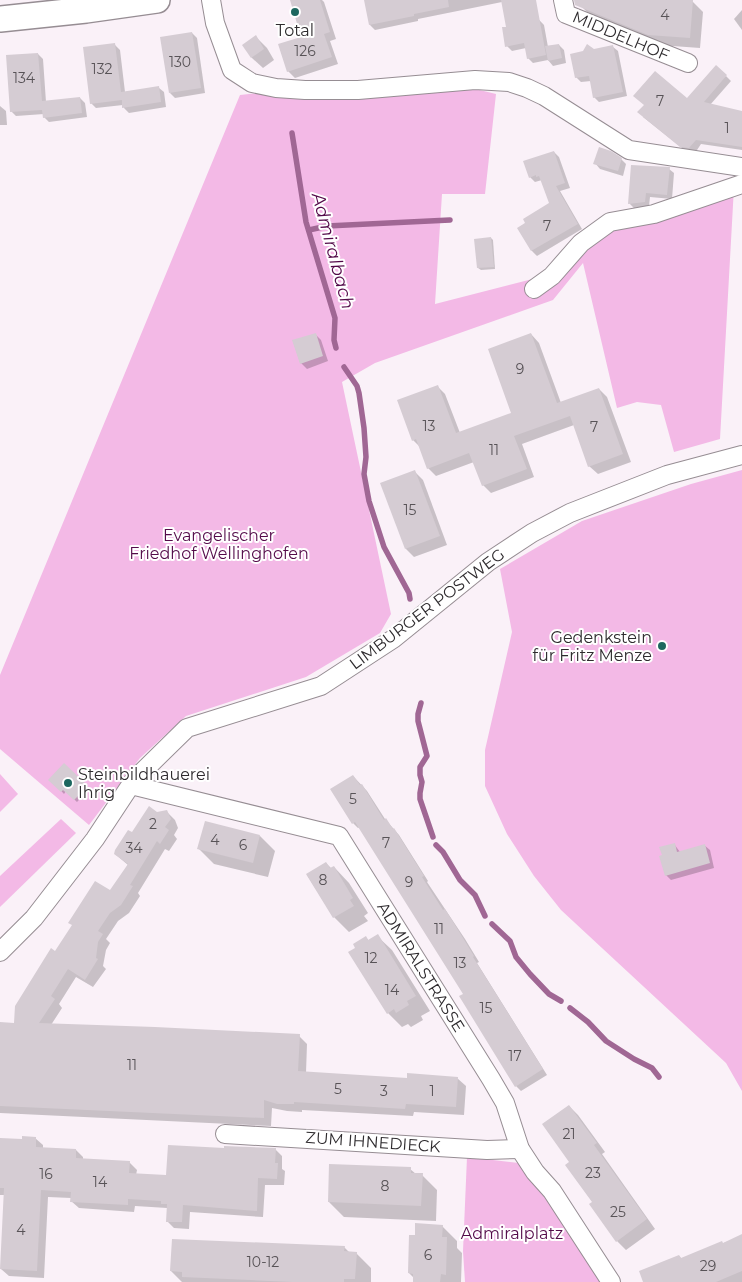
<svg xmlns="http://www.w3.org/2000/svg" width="742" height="1282" font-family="Montserrat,sans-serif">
	<rect width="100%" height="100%" fill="#faf1f8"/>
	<g fill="#f3b9e6">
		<path d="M459,85L496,94L485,194H442L435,304L556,273L610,226L734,187L720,439L674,452L661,405L637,402L617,408L583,263L553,300L375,363L342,382L391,614L380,633L306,677L186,716L140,758L89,825L0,749V675L240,95L289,90Z"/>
		<path d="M742,470V1091L726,1063L561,910L534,876L507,834L485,786V750L512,632L500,569L582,521L691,484Z"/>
		<path d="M0,774L18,794L0,812Z"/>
		<path d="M61,819L76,833L0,907V876Z"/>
		<path d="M467,1157L527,1164L600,1282H465L463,1251Z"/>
	</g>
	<g fill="#0003">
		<path d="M300,0H322L324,2L336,39L330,41L338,64L295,78L288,71L303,38Z"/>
		<path d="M365,0H520L544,25L548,47L559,45L564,50L566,63L553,66L548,60L533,63L528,58L526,48L512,51L507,46L508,28L502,2L418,19V21L375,30L370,25Z"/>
		<path d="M581,0L692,1L703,12L700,48L659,45L592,17L582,7Z"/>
		<path d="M742,10V30L734,19Z"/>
		<path d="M192,33L197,38L205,93L175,98L170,93Z"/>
		<path d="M256,37L267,48L274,60L263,68L252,58L244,45Z"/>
		<path d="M115,45L120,50L125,92L159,88L164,92L166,107L129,113L124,108L123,105L96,108L91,103Z"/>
		<path d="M613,47L618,51L627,96L599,102L594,97L591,81L581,82L576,77L594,50Z"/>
		<path d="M38,54L43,59L46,102L80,98L85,103L87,117L49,122L44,117V114L16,116L11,111Z"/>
		<path d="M726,76L731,81L710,105L742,112V150L701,144L695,153L686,151L643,117L687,100Z"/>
		<path d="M0,106L6,111L7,125H0Z"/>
		<path d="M554,152L559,157L570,188L560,191L582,229L537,256L532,251L519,228L551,204L542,180L535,182L530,177Z"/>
		<path d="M621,159L626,164L623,176L600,169L595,163Z"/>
		<path d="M669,169L674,173L672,199L650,197L649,206L634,208L629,203Z"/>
		<path d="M491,238L493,240L495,269L481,270L478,268Z"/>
		<path d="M315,334L321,340L328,361L307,369L301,363Z"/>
		<path d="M531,334L539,343L561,403L599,389L607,397L631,462L598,474L589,466L574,425L522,444L534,477L491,493L483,485L474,462L436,476L428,468L420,447L413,440L437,386L445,394L460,433L513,414Z"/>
		<path d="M415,472L423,480L447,545L414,557L406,549Z"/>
		<path d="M64,764L89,789L77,802L66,791L64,794L50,779Z"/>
		<path d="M353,776L367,791L385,819L399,835L428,881L427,882L465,939L479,962L477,963L547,1075L521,1091L516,1086L464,994L360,827L358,828L353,823Z"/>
		<path d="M166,811L175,820L178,828L174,835L177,839L169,851L165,849L138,893L140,896L129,913L118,921L106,939L110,943L106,950L103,966L106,969L93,987L76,977L59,1004L62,1008L51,1025L299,1036L307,1044L306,1073L408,1079L457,1078L466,1086L464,1115L414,1112L413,1116L302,1110V1112L287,1111L272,1108L271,1126L0,1113V1023L16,1024L56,952L110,892L128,865L115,854L133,834L157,813Z"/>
		<path d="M260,836L275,851L268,877L214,864L199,849Z"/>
		<path d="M674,844L680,852L704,845L710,850L714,868L671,880L666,875Z"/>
		<path d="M326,863L332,869L334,867L349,883L368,913L364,916L368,921L349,932L334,917L307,875Z"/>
		<path d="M377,936L392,950L430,1011L421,1016L423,1020L411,1027L408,1024L402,1027L388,1013L366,937L369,941Z"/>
		<path d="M569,1106L578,1115L605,1152L602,1154L655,1229L626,1250L617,1241L571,1163Z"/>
		<path d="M35,1138L43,1145V1148L76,1150L83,1157V1160L129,1162L137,1170L136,1175L167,1176L225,1149H275L282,1156V1169L285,1171L284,1185H265L263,1217L190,1212L189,1229L174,1228L167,1221V1208L135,1206L134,1212L79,1208L71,1201V1198L48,1197L44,1278L9,1276L1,1269L5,1195H0V1139L23,1140Z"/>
		<path d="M410,1169L416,1174L422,1175L437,1190L436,1221L344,1217L329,1202Z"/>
		<path d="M442,1226L457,1241V1248L462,1253L461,1282H414V1278L409,1273L416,1237Z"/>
		<path d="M742,1236V1282H645L679,1256L682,1259Z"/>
		<path d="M344,1247L350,1253H356L371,1268V1282H182L171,1271Z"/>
	</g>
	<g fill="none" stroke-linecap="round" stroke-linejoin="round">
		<g stroke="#a06794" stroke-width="5.5">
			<path d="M292,133L306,222L335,318L334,340L336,348"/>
			<path d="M309,230L327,226L450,220"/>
			<path d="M344,367L357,386L359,393L364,428L366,457L364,474L369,501L384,547L409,593L410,599"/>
			<path d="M421,703L418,714V721L427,756L420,767V775L422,782L420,793V799L433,837"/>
			<path d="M436,845L443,852L460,880L475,895L485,916"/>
			<path d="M492,924L510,941L516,957L530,974L549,994L561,1001"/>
			<path d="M570,1008L588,1022L606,1041L634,1059L652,1068L659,1077"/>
		</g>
	</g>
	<g fill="#d5ccd3">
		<path d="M290,0H320L330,32L324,34L332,57L287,72L278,44L301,37Z"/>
		<path d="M364,0H448L449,7L414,14V16L369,25Z"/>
		<path d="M501,0H536L546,55L527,59L524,43L505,47L502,27H506Z"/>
		<path d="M574,0H693L690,38L648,35L575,5Z"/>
		<path d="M192,32L201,88L169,93L160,37Z"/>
		<path d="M256,35L264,49L251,58L242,45Z"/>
		<path d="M115,43L121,92L159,86L161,102L122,108V100L90,104L83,47Z"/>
		<path d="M559,44L562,58L548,61L545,46Z"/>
		<path d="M587,44L594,49L613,45L623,92L593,98L589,76L575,78L570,54L583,51Z"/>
		<path d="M38,53L42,101L80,97L82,113L43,118L42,110L10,112L6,55Z"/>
		<path d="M716,65L727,75L704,102L742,111V147L696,140L689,148L680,147L637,112L644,105L633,96L655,71L687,98Z"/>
		<path d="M599,147L611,151L622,158L618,171L593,164Z"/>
		<path d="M554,151L565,183L556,186L578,224L531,251L517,228L525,223L523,219L549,203L539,176L536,177V175L529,178L523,161Z"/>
		<path d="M631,165L670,167L667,195L646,193L645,202L628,204Z"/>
		<path d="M491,237L494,267L477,268L474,239Z"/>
		<path d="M316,333L323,356L300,364L292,340Z"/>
		<path d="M531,333L557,403L599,388L623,454L588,467L570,416L514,436L527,469L482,486L469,453L427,469L416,439L412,441L397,400L438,385L456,433L511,413L488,349Z"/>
		<path d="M415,470L440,536L405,549L380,483Z"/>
		<path d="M64,763L88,786L74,800L63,790L61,792L48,780Z"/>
		<path d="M353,775L360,785L362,784L384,820L386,818L393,829L394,828L424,876L422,877L443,910L445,909L460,933L474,956L473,957L543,1069L515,1087L459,996L463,994L355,822L352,824L330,789Z"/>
		<path d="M149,806L157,812L167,810L171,819L165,827L169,830L160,844L157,841L130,885L133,886L121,905L110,913L98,931L103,934L98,942L96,958L98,959L85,980L68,969L51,996L55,999L39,1023L155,1027L300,1034L298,1071L407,1078V1073L458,1077L456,1107L406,1104L405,1109L294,1102V1104H277L264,1100V1118L0,1106V1022L14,1023L15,1006L51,948L55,951L72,925L68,923L95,881L110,890L128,864L114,854L115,850L128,830L132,832Z"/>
		<path d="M205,821L260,835L253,863L197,849Z"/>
		<path d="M675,843L677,852L705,844L710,863L665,876L659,856L662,855L659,847Z"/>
		<path d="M326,862L330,868L334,866L353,898L350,900L354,906L333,918L306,874Z"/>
		<path d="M378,934L416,996L407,1001L409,1005L396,1013L394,1009L387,1014L348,952L355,948L353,944L366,936L368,940Z"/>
		<path d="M569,1105L597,1143L594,1145L647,1219L616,1242L589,1204L592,1202L565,1165L569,1162L542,1124Z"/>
		<path d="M22,1136L36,1137V1147L76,1149V1158L130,1161L129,1173L166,1175L168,1145L224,1148V1146L276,1148L275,1163H278L277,1179L258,1178L257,1211L183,1205L182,1222H166L167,1204H161V1201L128,1199V1205L70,1202L71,1192L41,1190L37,1271L0,1269L4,1188H0V1138L22,1139Z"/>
		<path d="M329,1164L411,1167V1173H423L421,1206L328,1202Z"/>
		<path d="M415,1223L443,1225L442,1237H447L446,1275L441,1274L440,1282H413V1274L408,1273L409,1235H415Z"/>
		<path d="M742,1234V1271L716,1282H643L639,1271L679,1255L681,1258L722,1241L723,1243Z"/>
		<path d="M172,1239L345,1246L344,1251L357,1252L355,1279H344V1282H292L182,1277V1272L170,1271Z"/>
	</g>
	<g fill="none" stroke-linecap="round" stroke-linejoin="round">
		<g stroke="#968d93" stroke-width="20">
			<g id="street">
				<path d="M211,0L215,23L232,70L252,83L276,88L305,90H358L475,80L509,82L527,88L544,96L629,150L742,167"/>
				<path d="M563,0L566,14L688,63"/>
				<path d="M534,289L552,276L581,243L610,222L654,214L742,184"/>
				<path d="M131,785L339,836L491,1079L505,1103L520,1149L535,1172L552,1191L611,1282"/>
				<path d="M0,952L34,918L95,839L134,780L187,728L321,686L393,639L488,562L532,533L570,513L667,475L742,455"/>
				<path d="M225,1134L487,1150L520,1149"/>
			</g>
		</g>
		<g stroke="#968d93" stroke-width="28">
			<path id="secondary" d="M0,19L86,10L157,0"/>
		</g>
		<use href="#street" stroke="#fff" stroke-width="18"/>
		<use href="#secondary" stroke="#fff" stroke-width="25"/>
	</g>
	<g fill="#1d675f" stroke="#fff" stroke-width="2">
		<circle cx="295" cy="12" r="5"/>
		<circle cx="662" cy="646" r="5"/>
		<circle cx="68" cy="783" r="5"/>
	</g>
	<g text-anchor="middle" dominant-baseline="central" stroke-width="4" stroke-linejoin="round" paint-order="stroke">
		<g font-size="14" fill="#585357">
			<text x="665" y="15">4</text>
			<text x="305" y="51">126</text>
			<text x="180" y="62">130</text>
			<text x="102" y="69">132</text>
			<text x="24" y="78">134</text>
			<text x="660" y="101">7</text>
			<text x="727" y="128">1</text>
			<text x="547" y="226">7</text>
			<text x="520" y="369">9</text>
			<text x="429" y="426">13</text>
			<text x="594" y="427">7</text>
			<text x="494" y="450">11</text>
			<text x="410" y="510">15</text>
			<text x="353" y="799">5</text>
			<text x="153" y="824">2</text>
			<text x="215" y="840">4</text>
			<text x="386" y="843">7</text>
			<text x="243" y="845">6</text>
			<text x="134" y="848">34</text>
			<text x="323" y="880">8</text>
			<text x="409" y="882">9</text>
			<text x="439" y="929">11</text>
			<text x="371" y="958">12</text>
			<text x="460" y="963">13</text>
			<text x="392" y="990">14</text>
			<text x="486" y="1008">15</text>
			<text x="515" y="1056">17</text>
			<text x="132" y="1065">11</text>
			<text x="338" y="1089">5</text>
			<text x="384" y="1091">3</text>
			<text x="432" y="1091">1</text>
			<text x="569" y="1134">21</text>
			<text x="593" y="1173">23</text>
			<text x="46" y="1174">16</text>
			<text x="100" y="1182">14</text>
			<text x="385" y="1186">8</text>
			<text x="618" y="1212">25</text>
			<text x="21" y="1230">4</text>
			<text x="428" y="1255">6</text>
			<text x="263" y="1262">10-12</text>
			<text x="708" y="1266">29</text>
		</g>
		<g font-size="16" fill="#2e2b2e" stroke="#fff">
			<text x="295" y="30">Total</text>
			<text x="652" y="637" text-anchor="end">Gedenkstein<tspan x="652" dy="18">für Fritz Menze</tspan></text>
			<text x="78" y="774" text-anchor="start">Steinbildhauerei<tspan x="78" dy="18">Ihrig</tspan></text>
		</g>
		<g font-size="16" fill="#2e2b2e" stroke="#fff">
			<text transform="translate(621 36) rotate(23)">MIDDELHOF</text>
			<text transform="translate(427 609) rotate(-37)">LIMBURGER POSTWEG</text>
			<text transform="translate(421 967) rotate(58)">ADMIRALSTRASSE</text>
			<text transform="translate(373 1142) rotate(4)">ZUM IHNEDIECK</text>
		</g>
		<g font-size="16" fill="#540b4a" stroke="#fff">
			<text x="219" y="535">Evangelischer<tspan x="219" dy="18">Friedhof Wellinghofen</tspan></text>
			<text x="512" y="1233">Admiralplatz</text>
		</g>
		<g font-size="18" font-style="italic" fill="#520848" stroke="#fff">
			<text transform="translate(333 251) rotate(75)">Admiralbach</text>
		</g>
	</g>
</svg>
